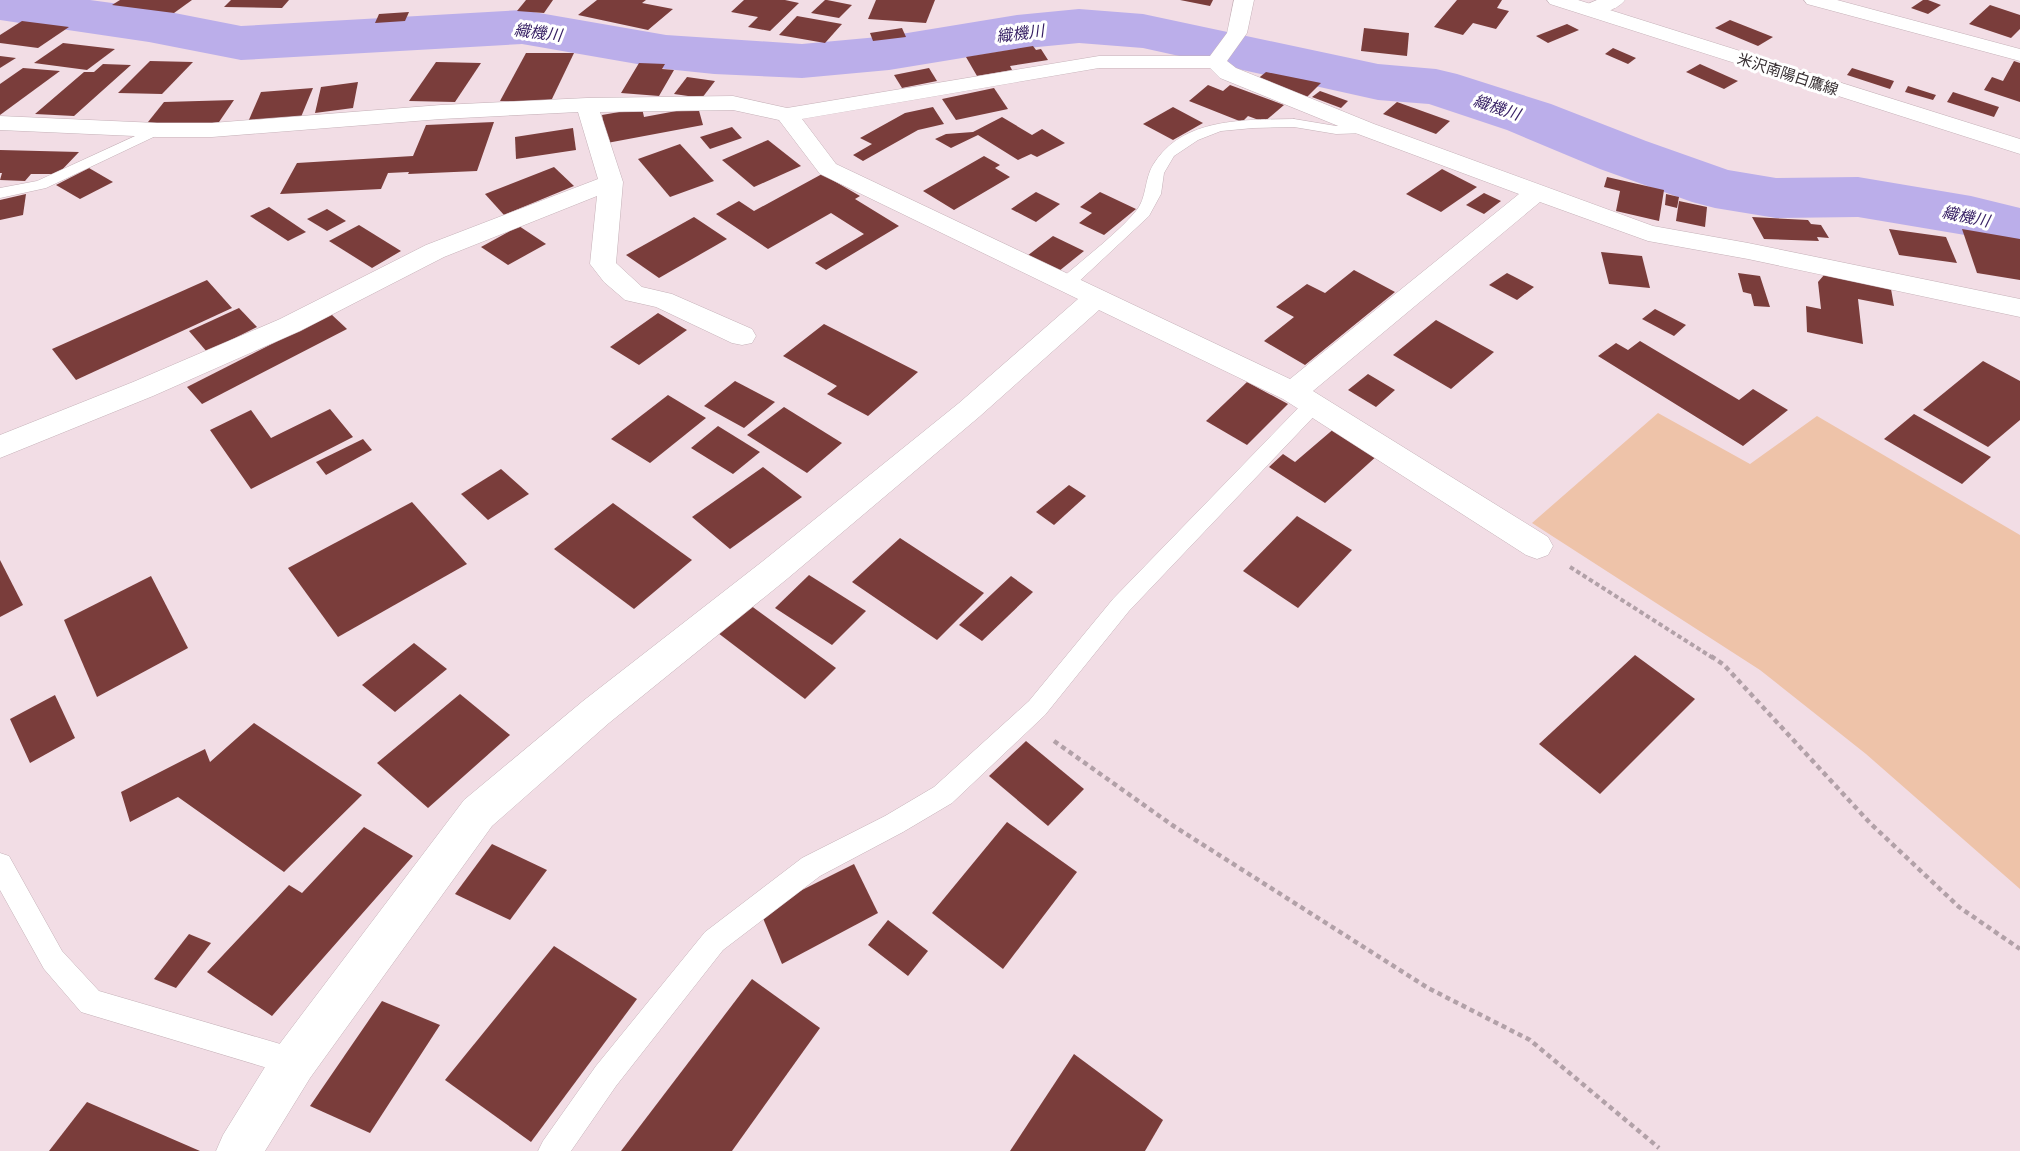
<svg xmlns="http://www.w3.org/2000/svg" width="2020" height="1151" font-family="Manrope,'Noto Sans JP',sans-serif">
	<rect width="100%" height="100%" fill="#f2dde5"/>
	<path fill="#eec3a9" d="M1658,413L1750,464L1817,416L2020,535V889L1866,754L1760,670L1532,523Z"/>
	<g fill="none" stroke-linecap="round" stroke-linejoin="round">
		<path fill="#bbaeea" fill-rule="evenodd" d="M0,0H90L149,8L241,26L522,10L666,35L802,44L889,36L1017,15L1079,9L1143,14L1378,64L1436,69L1457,74L1551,104L1646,141L1728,170L1776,178L1858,177L1971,196L2020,208V250L1965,235L1858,217L1776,218L1715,208L1692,202L1600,169L1507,130L1429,104L1378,100L1143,48L1079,43L1017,49L889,70L802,78L714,74L666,69L522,44L241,60L149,42L0,20Z"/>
	</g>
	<g fill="#7a3d3b">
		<path d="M120,0H192L174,13L112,5Z"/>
		<path d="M231,0H289L282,8L224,7Z"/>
		<path d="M526,0H553L544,13L517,11Z"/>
		<path d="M597,0H646L642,3L673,9L648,30L578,15Z"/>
		<path d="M744,0H785L799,3L770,31L748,27L758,17L731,12Z"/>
		<path d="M825,0H827L852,5L839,18L811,13Z"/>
		<path d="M876,0H935L926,23L868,19Z"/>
		<path d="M1180,0H1213L1210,6Z"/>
		<path d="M1457,0H1502L1497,8L1509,11L1496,29L1473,23L1463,35L1434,27Z"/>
		<path d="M1923,0H1928L1941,5L1928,14L1911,8Z"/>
		<path d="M1990,5L2020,15V29L2011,38L1969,24Z"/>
		<path d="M409,12L405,21L375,23L379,14Z"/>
		<path d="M797,16L842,24L825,43L779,35Z"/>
		<path d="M1730,20L1773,37L1758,46L1715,28Z"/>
		<path d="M22,21L69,27L38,48L0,43V35Z"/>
		<path d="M1567,24L1579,30L1548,43L1536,36Z"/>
		<path d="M902,28L906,37L873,41L870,33Z"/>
		<path d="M1364,28L1409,33L1407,56L1361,51Z"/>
		<path d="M63,43L115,49L87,70L34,63Z"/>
		<path d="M1033,46L1036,50L1041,49L1048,60L1010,66L1012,70L977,76L966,57Z"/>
		<path d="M1613,48L1636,58L1628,64L1605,54Z"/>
		<path d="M526,53H574L551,101H500Z"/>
		<path d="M0,56L16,58L0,68Z"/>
		<path d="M150,61L193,62L162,94L118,93Z"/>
		<path d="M2014,61L2020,63V102L1984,90L1992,77L2003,81Z"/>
		<path d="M436,62L481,63L455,102L409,101Z"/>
		<path d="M639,63L665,64L662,69L674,70L659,96L621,93Z"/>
		<path d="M103,64L131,65L74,116L35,114L84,72H94Z"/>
		<path d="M1700,64L1738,81L1724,89L1686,72Z"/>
		<path d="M23,68L60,71L0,115V84Z"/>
		<path d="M929,68L937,81L902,88L894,75Z"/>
		<path d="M1852,68L1894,81L1890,89L1847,75Z"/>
		<path d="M1266,72L1321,83L1305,99L1255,81Z"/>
		<path d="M687,77L715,81L702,98L674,94Z"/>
		<path d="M358,82L353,108L315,113L321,87Z"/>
		<path d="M1208,85L1223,91L1230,85L1284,105L1264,122L1248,116L1242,122L1189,101Z"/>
		<path d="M1908,86L1936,95L1933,100L1905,92Z"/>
		<path d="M313,88L301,117L248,122L261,92Z"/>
		<path d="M994,88L1008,109L956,120L942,99Z"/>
		<path d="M1320,91L1348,101L1341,108L1312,97Z"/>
		<path d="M1953,92L1999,107L1994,117L1947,102Z"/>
		<path d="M234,100L217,125L144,127L164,102Z"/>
		<path d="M1397,102L1450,121L1436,134L1383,114Z"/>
		<path d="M698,107L703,125L607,143L602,115L642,108L644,117Z"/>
		<path d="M933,107L944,124L918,130L863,161L853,155L872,144L860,138L905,113Z"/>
		<path d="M1173,107L1203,123L1173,140L1143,124Z"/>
		<path d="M1002,117L1032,135L1042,129L1065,143L1037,157L1031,154L1018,160L978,135L951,148L935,139L946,134L973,132Z"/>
		<path d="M494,122L477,171L408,174L409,172L388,173L381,189L280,194L297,163L413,156L426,125Z"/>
		<path d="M732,127L742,138L710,149L700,137Z"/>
		<path d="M573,128L576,150L516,159L515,137Z"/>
		<path d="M768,140L801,166L754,187L722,160Z"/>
		<path d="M680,144L714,181L670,197L638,159Z"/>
		<path d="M0,150L79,152L58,174H31L25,181L0,180L2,173H0Z"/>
		<path d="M984,156L1000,165L995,168L1010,177L954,210L923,191Z"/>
		<path d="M554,167L574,186L504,215L485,194Z"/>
		<path d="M89,168L113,182L80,199L56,185Z"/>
		<path d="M1442,169L1477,187L1441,212L1406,194Z"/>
		<path d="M822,174L860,196L855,199L899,226L826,270L815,263L864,234L831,213L768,249L716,214L739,201L754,211Z"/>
		<path d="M1607,177L1664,190L1659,221L1616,211L1620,191L1604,187Z"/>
		<path d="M1036,192L1060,204L1036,222L1011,209Z"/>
		<path d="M1100,192L1136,209L1104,235L1079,223L1092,213L1080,207Z"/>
		<path d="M1484,193L1501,201L1484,214L1466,205Z"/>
		<path d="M26,194L23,215L0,220V200Z"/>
		<path d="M1666,194L1679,197L1677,208L1665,205Z"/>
		<path d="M1679,201L1707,207L1705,227L1676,221Z"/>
		<path d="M269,207L306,232L288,241L250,216Z"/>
		<path d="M327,209L346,221L327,231L307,219Z"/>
		<path d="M694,217L727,239L659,278L626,255Z"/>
		<path d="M1752,217L1808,220L1811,224L1821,225L1829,238L1817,237L1819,241L1764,239Z"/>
		<path d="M359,225L401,251L372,268L329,241Z"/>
		<path d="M519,226L546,244L508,265L481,247Z"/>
		<path d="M1889,229L1946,237L1957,263L1899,255Z"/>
		<path d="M1962,229L2020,239V280L1977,273Z"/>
		<path d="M1053,236L1084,251L1059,271L1027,256Z"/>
		<path d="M1601,252L1642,256L1650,288L1609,284Z"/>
		<path d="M1354,270L1395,292L1305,365L1264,341L1294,317L1276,307L1307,284L1325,293Z"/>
		<path d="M1507,273L1534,287L1517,300L1489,285Z"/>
		<path d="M1738,273L1760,276L1770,307L1754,306L1751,294L1743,292Z"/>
		<path d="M1824,275L1891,289L1894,306L1858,299L1863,344L1807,332L1806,306L1821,309L1818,282Z"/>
		<path d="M207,280L232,308L76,380L52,349Z"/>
		<path d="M239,308L257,327L207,352L189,331Z"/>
		<path d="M1655,309L1686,325L1674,336L1642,319Z"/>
		<path d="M658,313L687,330L639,365L610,347Z"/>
		<path d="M331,314L347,329L202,404L187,387Z"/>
		<path d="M1436,320L1494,352L1451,389L1393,355Z"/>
		<path d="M824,324L918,372L868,416L827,394L837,386L783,356Z"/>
		<path d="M1640,341L1739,400L1753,389L1788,410L1743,446L1598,356L1616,343L1628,350Z"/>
		<path d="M1983,361L2020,381V420L1988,447L1923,410Z"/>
		<path d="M1368,374L1395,390L1376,407L1348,390Z"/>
		<path d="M735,381L775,402L744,428L704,406Z"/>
		<path d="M1247,382L1288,404L1247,445L1206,421Z"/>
		<path d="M668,395L706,418L650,463L611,439Z"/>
		<path d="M784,407L842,443L807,473L747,435Z"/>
		<path d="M330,409L353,437L251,489L210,430L251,410L271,438Z"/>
		<path d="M1914,414L1991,457L1962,484L1884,439Z"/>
		<path d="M718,426L760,452L733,474L691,448Z"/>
		<path d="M1336,427L1379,454L1325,503L1269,467L1283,454L1295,462Z"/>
		<path d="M363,439L372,450L326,475L316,462Z"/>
		<path d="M763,467L802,497L730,549L692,517Z"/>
		<path d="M501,469L529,494L488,520L461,494Z"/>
		<path d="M1069,485L1086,496L1054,525L1036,512Z"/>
		<path d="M412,502L467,564L338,637L288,568Z"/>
		<path d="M613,503L692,560L634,609L554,549Z"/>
		<path d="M1297,516L1352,550L1298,608L1243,571Z"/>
		<path d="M900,538L984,593L937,640L852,582Z"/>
		<path d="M0,560L23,605L0,617Z"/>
		<path d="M809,575L866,611L832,645L775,608Z"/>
		<path d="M151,576L188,648L97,697L64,620Z"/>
		<path d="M1011,576L1033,592L982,641L959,625Z"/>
		<path d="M750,605L836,668L805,699L718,633Z"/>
		<path d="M414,643L447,669L395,712L362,685Z"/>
		<path d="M1635,655L1695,699L1600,794L1539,744Z"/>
		<path d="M460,694L510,735L428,808L377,763Z"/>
		<path d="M55,695L75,738L30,763L10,719Z"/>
		<path d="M254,723L362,795L284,872L178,797L130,822L121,792L205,749L210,762Z"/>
		<path d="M1026,741L1084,789L1048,826L989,776Z"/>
		<path d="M1007,822L1077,872L1003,969L932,913Z"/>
		<path d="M364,827L413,856L272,1016L207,972L289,885L302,893Z"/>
		<path d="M492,844L547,870L510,920L455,894Z"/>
		<path d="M854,864L878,913L782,964L760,911Z"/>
		<path d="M888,920L928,951L908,976L868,945Z"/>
		<path d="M189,934L211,943L176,988L154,979Z"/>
		<path d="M554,946L637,999L531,1142L445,1080Z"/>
		<path d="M752,979L820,1028L732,1151H621Z"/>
		<path d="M382,1001L440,1025L370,1133L310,1106Z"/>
		<path d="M1074,1054L1163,1120L1145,1151H1010Z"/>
		<path d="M87,1102L200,1151H49Z"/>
	</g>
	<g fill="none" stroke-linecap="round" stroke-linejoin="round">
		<g stroke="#c5b1b8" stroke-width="1">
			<g id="service">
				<path d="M1294,119L1336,126L1366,125L1373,129L1366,133L1336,134L1294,127L1253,128L1221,131L1198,140L1174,156L1164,173L1161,194L1149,216L1073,287H1061L1059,283L1061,279C1083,259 1117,234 1136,211C1147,198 1144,180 1153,165C1182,117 1245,120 1294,119Z"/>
				<path d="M157,126L162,127L164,130L162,133L46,188L0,198V188L37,181Z"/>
				<path d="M1313,398L1320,400L1322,405L1320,410L1129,611L1045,715L952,803L903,832L820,876L723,950L616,1086L571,1151H538L543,1141L596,1066L705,932L802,858L885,816L934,787L1029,701L1113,599L1306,400Z"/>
				<path d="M0,853L9,856L62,951L99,991L294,1048L304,1052L308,1062L304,1072L294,1076L81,1012L44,969L0,890Z"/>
			</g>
		</g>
		<g stroke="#c5b1b8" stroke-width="1">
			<g id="minor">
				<path d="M1234,0H1254L1247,33L1227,61L1236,68L1374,124L1653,226L1748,243L2020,299V317L1748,259L1648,241L1540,202L1313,391L1548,537L1553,546L1548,555L1537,559L1526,555L1283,399L1099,310L979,417L787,579L609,723L492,826L310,1078L265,1151H216L223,1135L278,1046L464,800L583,701L763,561L959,403L1078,299L820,174L779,120L733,110L600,112L623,182L616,263L642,287L672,294L752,329L756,336L752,343L742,345L732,343L656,307L625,300L604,282L590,264L597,196L444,257L300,331L153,396L0,458V435L133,382L280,319L426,245L598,179L578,112L441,119L212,137H157L0,130V116L157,123H212L441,105L587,98L733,96L787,108L1099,56H1210L1227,33ZM1099,68H1210L1220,78L1358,134L1519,194L1290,379L836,164L802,119Z"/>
				<path d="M1597,0H1625C1618,10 1595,17 1583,14L1580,10L1583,6Z"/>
				<path d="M1804,0H1837L2020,49V61L1807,4Z"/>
			</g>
		</g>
		<g stroke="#c5b1b8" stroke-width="1">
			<path id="primary" d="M1547,0H1578L2020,139V154L1550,4Z"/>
		</g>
		<path stroke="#b2a1a8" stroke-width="4" stroke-dasharray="4.5 3" stroke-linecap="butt" d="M1570,567L1713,658"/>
		<g stroke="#b2a1a8" stroke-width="4.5" stroke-dasharray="5 4" stroke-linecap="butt">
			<path d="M1711,656L1724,665L1870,823L1959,907L2020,949"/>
			<path d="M1054,741L1172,825L1428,988L1530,1040L1659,1148"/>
		</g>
		<use href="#service" fill="#fff" fill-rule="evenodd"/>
		<use href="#minor" fill="#fff" fill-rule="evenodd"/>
		<use href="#primary" fill="#fff" fill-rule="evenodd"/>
	</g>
	<g text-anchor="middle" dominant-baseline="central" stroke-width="6" stroke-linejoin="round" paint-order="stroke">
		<g font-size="15" fill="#352d30" stroke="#fff">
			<text transform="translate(1788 74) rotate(18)">米沢南陽白鷹線</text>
		</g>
		<g font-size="16" font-style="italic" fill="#341d62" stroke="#fff">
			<text transform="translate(538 32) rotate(7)">織機川</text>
			<text transform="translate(1020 33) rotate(-7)">織機川</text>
			<text transform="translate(1497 107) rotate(18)">織機川</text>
			<text transform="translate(1966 216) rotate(12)">織機川</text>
		</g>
	</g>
</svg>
